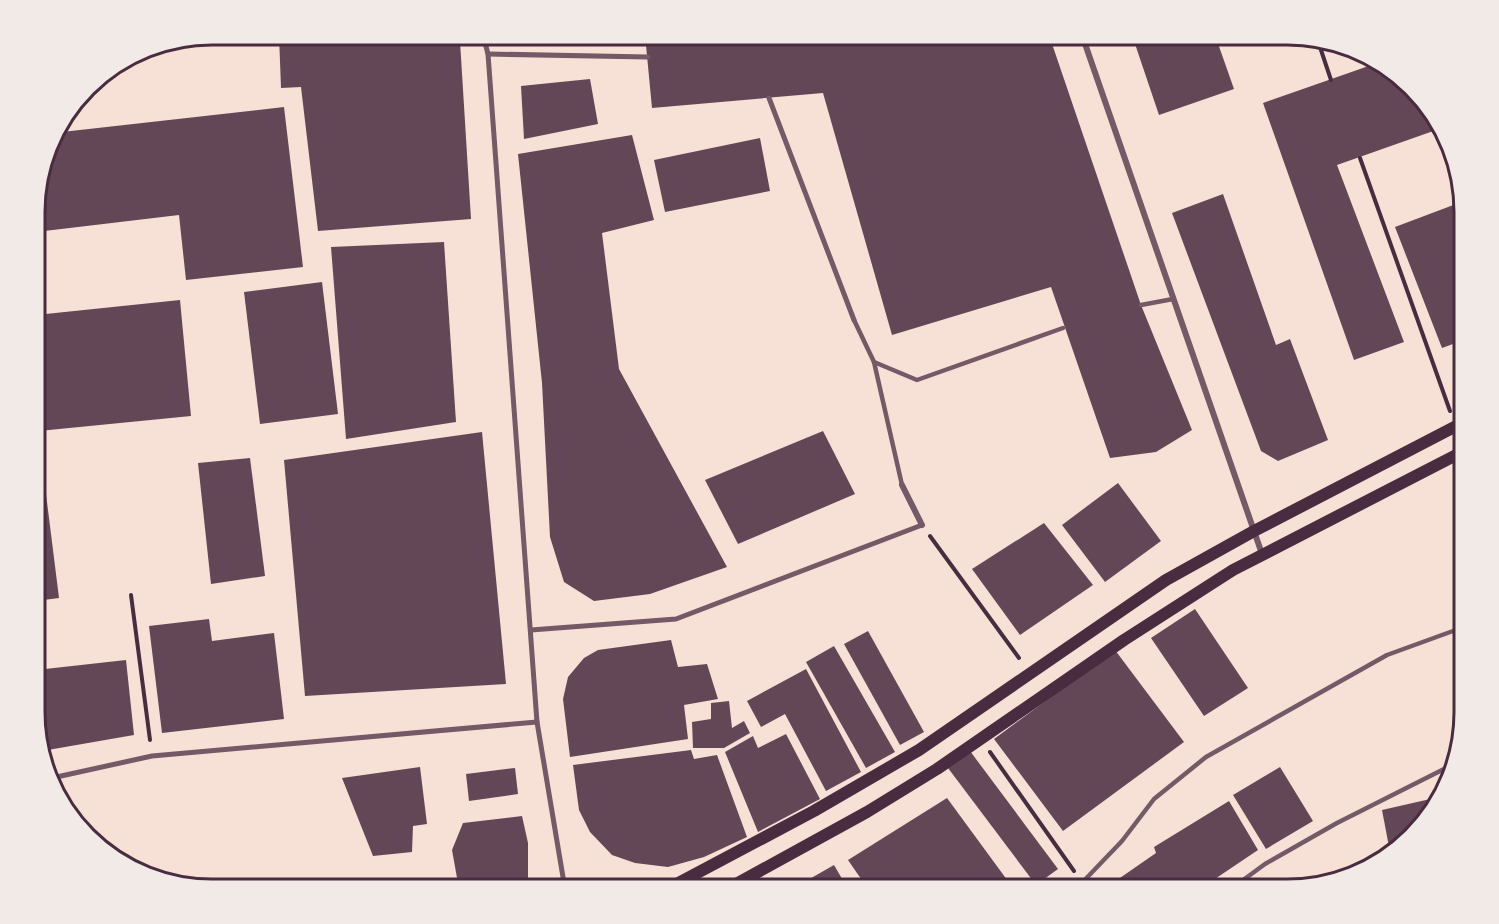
<svg xmlns="http://www.w3.org/2000/svg" width="1499" height="924" font-family="Lora,serif">
	<rect width="100%" height="100%" fill="#f7e1d7"/>
	<g fill="#644757">
		<path d="M279,35H455L460,41L471,219L318,231L301,87L281,88Z"/>
		<path d="M645,35H1049L1141,305L1192,430L1156,452L1110,458L1051,287L892,335L823,93L652,108Z"/>
		<path d="M1132,35H1215L1234,89L1159,115Z"/>
		<path d="M1380,62L1385,64L1434,116L1439,129L1337,165L1404,342L1354,360L1263,103Z"/>
		<path d="M590,79L598,124L524,139L521,86Z"/>
		<path d="M284,107L303,267L186,280L179,215L36,232V189L53,133Z"/>
		<path d="M632,135L654,220L602,233L619,369L727,567L650,594L594,601L564,582L550,537L542,383L518,154Z"/>
		<path d="M760,138L770,191L665,212L654,160Z"/>
		<path d="M1223,194L1276,345L1290,339L1328,440L1278,461L1261,451L1172,213Z"/>
		<path d="M1464,201V340L1442,348L1395,227Z"/>
		<path d="M444,242L456,422L346,439L331,247Z"/>
		<path d="M322,282L338,414L260,424L244,292Z"/>
		<path d="M180,300L191,416L39,431L36,315Z"/>
		<path d="M823,431L855,494L738,544L705,480Z"/>
		<path d="M482,432L506,684L305,696L284,460Z"/>
		<path d="M250,458L265,576L211,584L198,463Z"/>
		<path d="M44,478L59,598L36,601V479Z"/>
		<path d="M1118,483L1161,541L1105,582L1062,525Z"/>
		<path d="M1044,523L1093,585L1020,635L972,569Z"/>
		<path d="M1195,609L1248,688L1204,716L1151,638Z"/>
		<path d="M209,619L212,641L274,633L284,719L162,733L149,626Z"/>
		<path d="M868,631L924,732L900,745L844,644Z"/>
		<path d="M671,640L678,667L707,664L718,699L684,705L688,739L570,757L563,699L568,677L584,658L598,650Z"/>
		<path d="M834,646L895,752L866,768L806,662Z"/>
		<path d="M1115,650L1184,742L1063,831L994,739Z"/>
		<path d="M126,660L134,735L42,751L36,735V670Z"/>
		<path d="M806,669L861,772L826,791L785,714L761,727L747,701Z"/>
		<path d="M729,701L732,728L744,721L750,733L724,748H693L692,722L711,719V703Z"/>
		<path d="M786,734L820,799L758,832L725,752L753,736L758,748Z"/>
		<path d="M691,750L694,759L717,755L747,837L704,857L668,867L635,863L612,855L590,832L579,810L573,765Z"/>
		<path d="M970,751L1058,869L1036,885L948,768Z"/>
		<path d="M420,767L427,824L413,826L412,852L373,856L342,778Z"/>
		<path d="M1280,767L1313,821L1266,849L1233,795Z"/>
		<path d="M515,768L518,794L469,801L466,774Z"/>
		<path d="M1439,797L1435,810L1390,852L1382,810Z"/>
		<path d="M947,798L1013,888L868,889L848,860Z"/>
		<path d="M1229,801L1258,850L1200,889H1104L1156,853L1154,847Z"/>
		<path d="M522,816L528,843V889H459L452,850L463,823Z"/>
		<path d="M834,865L848,889H792Z"/>
	</g>
	<g fill="none" stroke-linecap="round" stroke-linejoin="round">
		<g stroke="#4a2c40" stroke-width="4">
			<path d="M1319,44L1331,80"/>
			<path d="M1360,158L1450,411"/>
			<path d="M930,536L1019,658"/>
			<path d="M131,595L150,740"/>
			<path d="M990,752L1074,871"/>
		</g>
		<g stroke="#755966" stroke-width="4.5">
			<path d="M1141,305L1173,299"/>
			<path d="M854,320L874,362L902,485"/>
			<path d="M874,362L917,380L1063,328"/>
			<path d="M1076,889L1122,841L1154,799L1206,757L1387,655L1464,627"/>
			<path d="M1231,889L1265,864L1337,823L1450,766"/>
		</g>
		<g stroke="#755966" stroke-width="5">
			<path d="M483,35L488,54L537,722L565,889"/>
			<path d="M488,54L648,57"/>
			<path d="M769,98L854,320"/>
			<path d="M531,630L676,619L922,525"/>
			<path d="M52,778L152,756L537,722"/>
		</g>
		<g stroke="#755966" stroke-width="6">
			<path d="M1082,35L1262,554"/>
			<path d="M902,485L922,525"/>
		</g>
		<g stroke="#4a2c40" stroke-width="12">
			<path d="M667,889L814,811L919,750L1166,580L1254,531L1464,422"/>
			<path d="M727,889L867,812L937,769L1124,640L1233,570L1464,451"/>
		</g>
	</g>
	<path d="M0 0H1499V924H0ZM212 45H1287A167 167 0 0 1 1454 212V712A167 167 0 0 1 1287 879H212A167 167 0 0 1 45 712V212A167 167 0 0 1 212 45Z" fill="#f1eae7" fill-rule="evenodd"/>
	<path fill="none" stroke="#4a2c40" stroke-width="3" d="M212 45H1287A167 167 0 0 1 1454 212V712A167 167 0 0 1 1287 879H212A167 167 0 0 1 45 712V212A167 167 0 0 1 212 45Z"/>
</svg>
